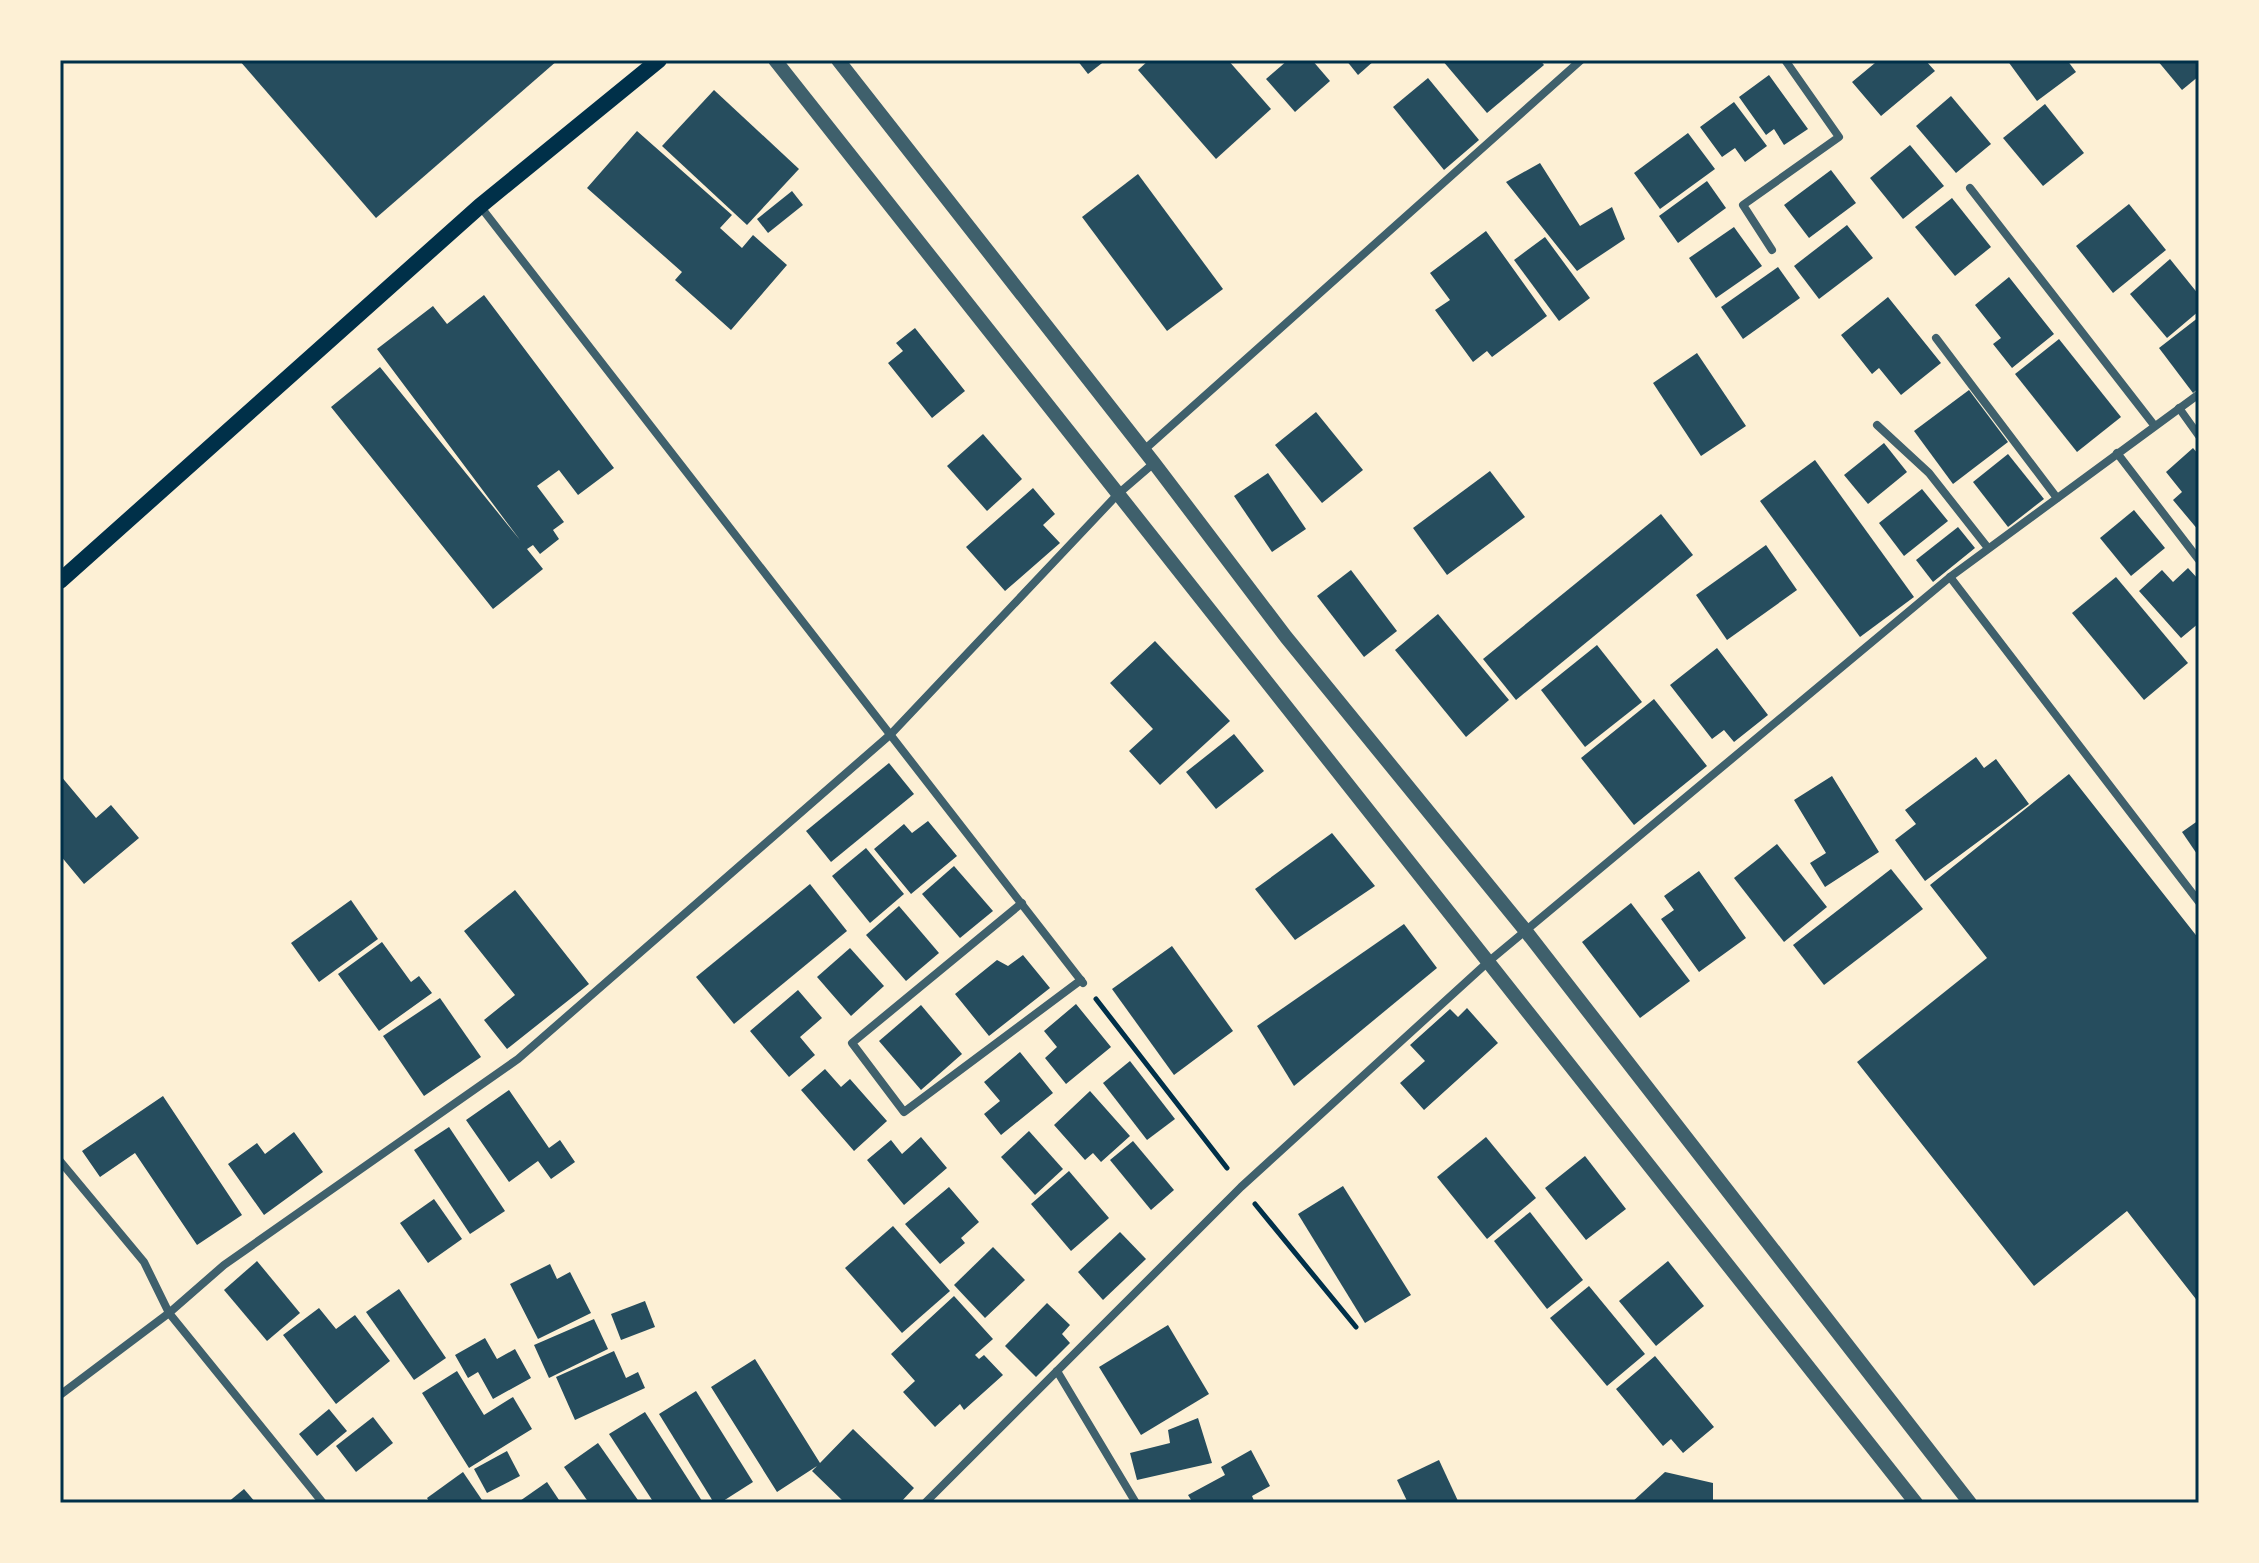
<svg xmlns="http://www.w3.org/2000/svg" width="2259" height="1563" font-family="Montserrat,sans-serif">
	<rect width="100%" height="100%" fill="#fdf0d5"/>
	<g fill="#264d5e">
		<path d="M239,60H558L376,218Z"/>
		<path d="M1077,60H1106L1088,74Z"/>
		<path d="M1149,60H1228L1271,109L1216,159L1138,70Z"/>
		<path d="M1288,60H1312L1330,81L1295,112L1266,79Z"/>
		<path d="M1346,60H1375L1358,75Z"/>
		<path d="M1442,60H1540L1544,65L1487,113Z"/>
		<path d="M1873,60H1925L1935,71L1881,116L1852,82L1875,63Z"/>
		<path d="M2007,60H2067L2076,72L2037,101Z"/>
		<path d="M2157,60H2199V76L2182,90Z"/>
		<path d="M1769,75L1808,129L1784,145L1774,129L1766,135L1739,97Z"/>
		<path d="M1428,78L1479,140L1444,170L1393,107Z"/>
		<path d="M714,90L799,169L747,225L662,146Z"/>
		<path d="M1951,96L1991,144L1956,173L1916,126Z"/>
		<path d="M1734,102L1767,146L1745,162L1735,148L1722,157L1700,127Z"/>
		<path d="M2045,104L2084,153L2043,186L2003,138Z"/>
		<path d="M637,131L732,215L720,228L742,248L753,235L787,265L731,330L675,280L682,272L587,188Z"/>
		<path d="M1688,133L1715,169L1660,209L1634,173Z"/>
		<path d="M1910,145L1944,186L1903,219L1870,178Z"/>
		<path d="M1540,163L1580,226L1612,207L1625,239L1577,271L1506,182Z"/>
		<path d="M1831,170L1856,203L1809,238L1784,205Z"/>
		<path d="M1138,174L1223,289L1167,331L1082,217Z"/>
		<path d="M1707,181L1726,208L1678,243L1659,216Z"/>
		<path d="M792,191L803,205L768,233L757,219Z"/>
		<path d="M1952,198L1991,247L1955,276L1915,227Z"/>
		<path d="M2129,204L2166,250L2113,293L2076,246Z"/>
		<path d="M1847,225L1873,258L1819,299L1794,266Z"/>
		<path d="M1734,227L1762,266L1716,298L1689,258Z"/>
		<path d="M1486,231L1547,316L1492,357L1487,351L1473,362L1435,310L1450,300L1430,273Z"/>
		<path d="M1545,237L1590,298L1559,321L1514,260Z"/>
		<path d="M2170,259L2199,295V311L2167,338L2130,294Z"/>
		<path d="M1778,267L1800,298L1743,339L1721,307Z"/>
		<path d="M2009,277L2054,334L2012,368L1993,344L2001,338L1975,305Z"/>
		<path d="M484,295L614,468L578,495L559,470L537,486L564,522L553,530L559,539L540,554L533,545L527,549L543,569L493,609L331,407L380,367L520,540L377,349L433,306L447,324Z"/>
		<path d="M1888,297L1941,363L1901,395L1879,368L1872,374L1841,335Z"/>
		<path d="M2199,317V388L2193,393L2159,348Z"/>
		<path d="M915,328L965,391L932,418L888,363L903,351L896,343Z"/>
		<path d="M2059,339L2121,417L2077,452L2015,374Z"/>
		<path d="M1697,353L1746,426L1701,456L1653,383Z"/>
		<path d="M1969,390L2008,442L1953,484L1914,431Z"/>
		<path d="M1316,412L1363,470L1322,503L1275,445Z"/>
		<path d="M983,434L1022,479L987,511L947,466Z"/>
		<path d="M1884,443L1907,472L1868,504L1844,475Z"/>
		<path d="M2193,448L2199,455V531L2173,500L2182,492L2166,472Z"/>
		<path d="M2008,454L2044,499L2008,527L1973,482Z"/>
		<path d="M1815,460L1914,597L1860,637L1760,501Z"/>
		<path d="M1490,471L1525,517L1447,575L1413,528Z"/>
		<path d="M1268,473L1306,529L1272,552L1234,496Z"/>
		<path d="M1033,488L1055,514L1043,525L1060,543L1005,591L966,547Z"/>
		<path d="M1922,489L1948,521L1904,556L1879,523Z"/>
		<path d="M2134,510L2165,548L2131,576L2100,538Z"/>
		<path d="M1661,514L1693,555L1516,700L1483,659Z"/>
		<path d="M1958,527L1975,548L1933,582L1916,560Z"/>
		<path d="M1766,545L1797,590L1727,640L1696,595Z"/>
		<path d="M2188,568L2199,580V623L2181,638L2139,591L2162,570L2173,582Z"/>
		<path d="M1351,570L1397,631L1364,657L1317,596Z"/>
		<path d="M2116,577L2188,663L2144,700L2072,613Z"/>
		<path d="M1438,614L1509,700L1466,737L1395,650Z"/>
		<path d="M1155,641L1230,721L1160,785L1129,751L1153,729L1110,683Z"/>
		<path d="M1597,645L1642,702L1585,747L1541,690Z"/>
		<path d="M1717,648L1768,715L1734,742L1724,730L1712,739L1670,685Z"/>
		<path d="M1654,699L1707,766L1634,825L1581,758Z"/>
		<path d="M1234,734L1264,771L1216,809L1186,772Z"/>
		<path d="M1976,757L1984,768L1996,759L2029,804L1925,881L1895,840L1916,824L1905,810Z"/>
		<path d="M889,763L914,794L831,862L806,831Z"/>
		<path d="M2069,774L2199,939V1303L2127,1211L2034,1286L1857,1062L1987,958L1930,885Z"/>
		<path d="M60,775L96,818L111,805L139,838L84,884L60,855Z"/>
		<path d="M1832,776L1879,852L1825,887L1810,863L1826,853L1794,800Z"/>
		<path d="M2199,820V857L2182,832Z"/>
		<path d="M928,821L957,856L911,894L874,849L904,824L912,833Z"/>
		<path d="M1332,833L1375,886L1295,940L1255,889Z"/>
		<path d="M1777,844L1827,907L1784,942L1734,878Z"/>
		<path d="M866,848L904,894L870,923L832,876Z"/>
		<path d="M954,866L993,911L960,938L922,894Z"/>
		<path d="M1891,869L1923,909L1824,985L1793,945Z"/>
		<path d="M1699,871L1746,938L1699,972L1661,919L1674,910L1664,896Z"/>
		<path d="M810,884L847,931L734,1024L696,977Z"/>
		<path d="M515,890L589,984L507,1049L484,1020L515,995L464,931Z"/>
		<path d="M351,900L378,939L319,982L291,943Z"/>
		<path d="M1631,903L1690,981L1640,1018L1582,942Z"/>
		<path d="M899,906L939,953L906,981L866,935Z"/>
		<path d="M1404,924L1437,968L1294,1086L1257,1026Z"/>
		<path d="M382,942L411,982L419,976L432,993L379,1031L338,974Z"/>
		<path d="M1172,946L1233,1031L1174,1075L1112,989Z"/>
		<path d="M850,948L884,986L851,1016L817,977Z"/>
		<path d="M1023,955L1050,988L989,1036L955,994L997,960L1008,966Z"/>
		<path d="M798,990L822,1018L800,1037L815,1055L789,1077L750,1031Z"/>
		<path d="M440,998L481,1057L424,1096L383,1036Z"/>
		<path d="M1076,1004L1111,1047L1066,1084L1045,1058L1057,1047L1044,1031Z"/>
		<path d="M921,1005L962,1054L921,1090L879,1041Z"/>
		<path d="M1467,1008L1498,1043L1424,1110L1400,1083L1425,1061L1410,1045L1450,1009L1458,1017Z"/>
		<path d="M1020,1052L1053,1093L1001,1135L984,1114L1000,1101L984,1082Z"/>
		<path d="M1130,1061L1175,1119L1147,1140L1103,1083Z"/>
		<path d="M825,1069L841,1087L850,1079L887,1121L854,1151L801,1090Z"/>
		<path d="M509,1090L549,1148L560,1140L575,1162L551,1179L538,1161L509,1182L466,1120Z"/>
		<path d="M1090,1091L1130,1136L1101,1162L1093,1153L1085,1160L1054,1125Z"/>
		<path d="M163,1096L242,1215L197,1245L135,1153L100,1177L82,1151Z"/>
		<path d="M449,1127L505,1211L470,1234L414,1150Z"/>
		<path d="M1029,1131L1063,1169L1035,1195L1001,1157Z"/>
		<path d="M294,1132L323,1172L264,1215L228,1164L257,1143L265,1154Z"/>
		<path d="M921,1137L947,1168L904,1205L867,1160L891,1140L902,1154Z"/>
		<path d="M1486,1137L1536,1198L1487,1239L1437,1177Z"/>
		<path d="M1133,1141L1174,1190L1151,1210L1110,1160Z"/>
		<path d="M1585,1156L1626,1209L1586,1240L1545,1188Z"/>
		<path d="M1069,1171L1109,1218L1071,1251L1031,1204Z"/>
		<path d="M1343,1186L1411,1295L1365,1323L1298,1214Z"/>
		<path d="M949,1187L979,1222L961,1238L965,1243L940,1264L905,1224Z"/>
		<path d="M434,1199L462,1239L428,1263L400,1223Z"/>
		<path d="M1530,1212L1583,1280L1547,1309L1494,1241Z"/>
		<path d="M893,1226L950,1291L902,1333L845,1268Z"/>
		<path d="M1120,1232L1146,1259L1103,1300L1078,1272Z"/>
		<path d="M993,1247L1025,1280L985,1318L954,1285Z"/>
		<path d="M257,1261L300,1313L267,1341L224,1290Z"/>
		<path d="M1668,1261L1704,1306L1656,1346L1619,1301Z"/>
		<path d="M550,1264L557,1279L570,1272L591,1313L538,1339L510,1284Z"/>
		<path d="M1589,1286L1645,1354L1607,1386L1550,1318Z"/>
		<path d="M399,1289L446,1358L414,1380L366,1312Z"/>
		<path d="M954,1296L993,1339L975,1355L979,1359L984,1355L1003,1375L964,1410L960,1404L935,1427L903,1392L915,1381L891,1354Z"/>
		<path d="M645,1301L655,1327L621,1340L611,1314Z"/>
		<path d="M1047,1303L1070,1325L1062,1334L1070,1343L1036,1377L1005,1346Z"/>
		<path d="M319,1308L336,1329L355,1315L390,1361L336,1404L283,1335Z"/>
		<path d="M594,1319L608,1349L549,1378L534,1345Z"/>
		<path d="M1168,1325L1209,1394L1141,1435L1099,1367Z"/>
		<path d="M485,1338L497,1359L515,1349L531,1378L493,1399L478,1372L468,1378L455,1355Z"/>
		<path d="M614,1351L626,1378L638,1372L645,1388L575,1420L556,1377Z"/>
		<path d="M1655,1356L1714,1427L1683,1453L1671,1439L1663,1446L1616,1389Z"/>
		<path d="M755,1359L820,1463L853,1429L914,1488L900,1503H845L812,1471L817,1466L777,1492L711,1387Z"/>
		<path d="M457,1371L484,1415L513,1397L532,1429L469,1468L422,1393Z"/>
		<path d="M696,1391L753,1482L720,1503H714L659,1414Z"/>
		<path d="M329,1409L347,1431L317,1456L299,1434Z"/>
		<path d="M645,1412L702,1501L698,1503H654L609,1434Z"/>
		<path d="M373,1417L393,1443L356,1472L336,1446Z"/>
		<path d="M1198,1418L1212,1463L1137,1480L1130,1453L1170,1443L1168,1430Z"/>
		<path d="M598,1443L640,1503H589L564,1467Z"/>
		<path d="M1251,1450L1270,1486L1252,1496L1255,1503H1193L1188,1495L1225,1475L1221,1467Z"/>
		<path d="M507,1451L520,1476L487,1493L474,1469Z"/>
		<path d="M1439,1460L1458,1501L1453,1503H1408L1397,1480Z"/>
		<path d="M463,1472L482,1500L478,1503H430L427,1498Z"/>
		<path d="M1665,1472L1713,1483V1503H1631Z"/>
		<path d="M547,1482L561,1503H517Z"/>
		<path d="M244,1489L256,1503H227Z"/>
	</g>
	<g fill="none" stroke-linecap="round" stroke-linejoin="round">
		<g stroke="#003049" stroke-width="5">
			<path d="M1096,999L1227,1168"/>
			<path d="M1255,1204L1356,1327"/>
		</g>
		<g stroke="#3f606c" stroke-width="8">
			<path d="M1970,188L2154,425"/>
			<path d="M480,206L1083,983"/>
			<path d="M1772,250L1743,205L1839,137L1785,60"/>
			<path d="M1936,338L2057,498"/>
			<path d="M2179,408L2199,436"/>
			<path d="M1877,425L1929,473L1988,548"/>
			<path d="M1144,450L1581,60"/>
			<path d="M2117,453L2199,560"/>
			<path d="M1950,577L2199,902"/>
			<path d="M1022,903L852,1043L904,1112L1081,980"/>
			<path d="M60,1161L144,1262L169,1313L323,1503"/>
			<path d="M1057,1371L1136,1503"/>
			<path d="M60,1395L169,1313L224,1265L518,1059L891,734L1118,494L1154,463"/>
			<path d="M925,1503L1241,1187L1488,962L1950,577L2199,394"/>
		</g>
		<g stroke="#3f606c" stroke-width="14">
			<path d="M775,60L1916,1503"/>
			<path d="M838,60L1154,463L1286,637L1525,930L1970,1503"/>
		</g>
		<path stroke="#003049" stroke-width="16" d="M60,581L480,206L659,60"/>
	</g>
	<rect width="2259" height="1563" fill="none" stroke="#fdf0d5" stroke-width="124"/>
	<rect x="62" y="62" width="2135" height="1439" fill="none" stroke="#003049" stroke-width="3"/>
</svg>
